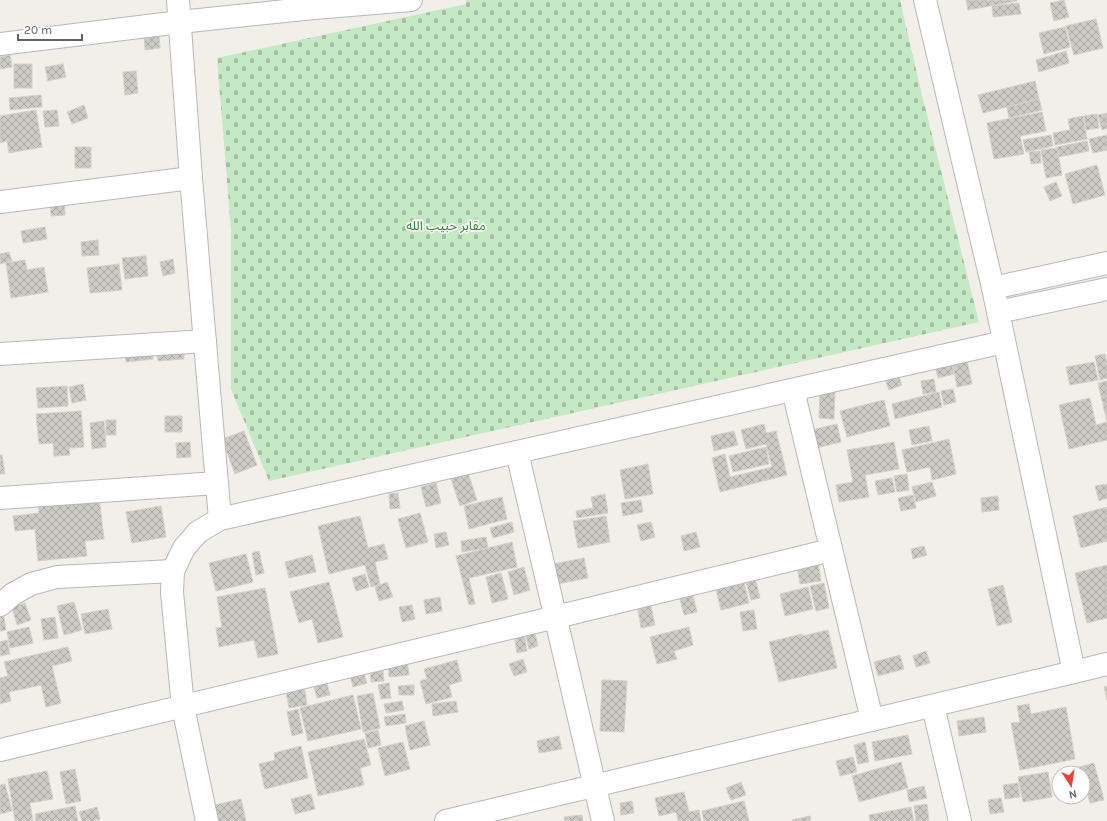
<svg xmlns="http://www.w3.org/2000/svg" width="1107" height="821" font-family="Karla,'Noto Sans Arabic',sans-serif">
	<defs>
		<pattern id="cemetery-stones" width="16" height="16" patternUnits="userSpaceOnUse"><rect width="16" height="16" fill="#c5e8c5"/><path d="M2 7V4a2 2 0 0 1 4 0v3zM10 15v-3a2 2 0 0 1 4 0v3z" fill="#a3c0a4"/></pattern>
		<pattern id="building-cross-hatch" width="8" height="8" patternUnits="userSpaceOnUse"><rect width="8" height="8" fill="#cccac5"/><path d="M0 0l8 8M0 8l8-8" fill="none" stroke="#a9a8a4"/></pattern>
	</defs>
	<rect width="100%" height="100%" fill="#f1efe8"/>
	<path fill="url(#cemetery-stones)" d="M466,0H900L921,91L979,322L269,481L231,389V230L217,58L466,4Z"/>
	<g fill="url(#building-cross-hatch)" stroke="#d6d1c6">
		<path d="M966,0H1017V1L968,10Z"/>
		<path d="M1064,0L1069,17L1054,21L1050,3Z"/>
		<path d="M1019,3L1021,14L993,17L992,6Z"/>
		<path d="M1096,19L1103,48L1074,55L1066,26Z"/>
		<path d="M1065,27L1070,47L1044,54L1039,33Z"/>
		<path d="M159,34L160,48L145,50L144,36Z"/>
		<path d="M1066,51L1069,63L1039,72L1036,60Z"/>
		<path d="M10,55L12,67L0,69V57Z"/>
		<rect x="14" y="64" width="18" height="24"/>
		<path d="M63,64L66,77L48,81L45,67Z"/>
		<path d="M136,71L138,93L125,95L123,72Z"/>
		<path d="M1035,81L1039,99L983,113L978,95Z"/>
		<path d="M41,95L42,107L10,110L9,98Z"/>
		<path d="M1039,99L1042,110L1009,118L1007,107Z"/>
		<path d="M84,105L88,118L72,124L67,112Z"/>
		<path d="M36,110L42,147L9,153L7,141L0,143V116Z"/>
		<path d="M57,110L59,126L45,127L43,111Z"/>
		<path d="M1042,112L1046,131L1020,136L1024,154L994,159L987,123Z"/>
		<path d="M1107,113V128L1102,130L1098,115Z"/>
		<path d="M1097,114L1099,128L1086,130L1084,116Z"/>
		<path d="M1083,116L1087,139L1055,145L1053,133L1070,130L1068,119Z"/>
		<path d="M1051,135L1053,146L1026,152L1023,140Z"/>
		<path d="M1107,135V150L1093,153L1089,139Z"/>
		<path d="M1087,141L1089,151L1059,157L1057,147Z"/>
		<rect x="75" y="147" width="16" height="21"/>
		<path d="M1057,148L1062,175L1046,178L1041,150Z"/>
		<path d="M1040,151L1041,163L1031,164L1029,152Z"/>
		<path d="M1097,165L1105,195L1073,204L1065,174Z"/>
		<path d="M1056,182L1062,196L1050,201L1044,187Z"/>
		<path d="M64,194L65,215L51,216L50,196Z"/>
		<path d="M45,227L47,239L23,243L21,231Z"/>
		<path d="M98,240L99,255L82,256L81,242Z"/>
		<path d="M9,252L12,261L0,264V254Z"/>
		<path d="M146,256L148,276L125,279L122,258Z"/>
		<path d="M173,259L175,273L163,276L160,262Z"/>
		<path d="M25,260L27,270L44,267L48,292L11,298L6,263Z"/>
		<path d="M119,264L122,290L90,293L87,268Z"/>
		<path d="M184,342V359L158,361L157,344Z"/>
		<path d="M152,345L153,359L126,362L124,348Z"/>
		<path d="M1105,354L1107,364V378L1100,380L1095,356Z"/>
		<path d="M966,356L972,384L957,387L952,359Z"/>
		<path d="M951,360L954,374L938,378L935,365Z"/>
		<path d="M1094,362L1098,380L1070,385L1066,367Z"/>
		<path d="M897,371L902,385L889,390L884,376Z"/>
		<path d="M934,379L936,392L923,394L921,381Z"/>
		<path d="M1107,381V440L1069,449L1059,405L1090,398L1096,425L1107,422L1098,383Z"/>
		<path d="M83,384L86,400L72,403L69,387Z"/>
		<path d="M67,386L68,406L38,408L36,388Z"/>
		<path d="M820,389L835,390L834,419L819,418Z"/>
		<path d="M953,389L956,402L944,405L941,391Z"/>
		<path d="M939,392L942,407L895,419L892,404Z"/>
		<path d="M884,400L890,426L847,437L840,411Z"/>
		<path d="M81,411L84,447L69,448L70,455L54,456L53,443L39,444L36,414Z"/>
		<rect x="165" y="416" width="17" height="16"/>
		<rect x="106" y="420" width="10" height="15"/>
		<path d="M104,421L106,447L92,449L90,423Z"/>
		<path d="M764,424L766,433L776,431L787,475L720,492L712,458L725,454L730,477L772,467L766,444L746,449L741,430Z"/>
		<path d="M837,424L841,442L812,449L807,431Z"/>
		<path d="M929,426L932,441L912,445L909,430Z"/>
		<path d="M244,431L257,465L235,474L222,439Z"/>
		<path d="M734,431L738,445L714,451L711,436Z"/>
		<path d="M949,439L956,474L932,480L930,467L907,472L902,450Z"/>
		<path d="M190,442L191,457L177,458L176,443Z"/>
		<path d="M894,442L899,469L865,475L869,497L839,502L836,485L853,482L847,450Z"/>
		<path d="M766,447L769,464L733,472L729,456Z"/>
		<path d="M0,455H2L5,474H0Z"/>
		<path d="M648,464L653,494L625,499L620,470Z"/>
		<path d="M468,473L477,500L460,506L451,479Z"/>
		<path d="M907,474L909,490L897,492L894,476Z"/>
		<path d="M892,478L895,492L878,495L875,481Z"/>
		<path d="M932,482L936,496L916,502L912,487Z"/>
		<path d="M436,483L441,503L426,507L421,487Z"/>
		<path d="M1107,484V498L1099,501L1095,486Z"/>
		<path d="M398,493L400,508L390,509L389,494Z"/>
		<path d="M605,494L608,513L577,518L576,511L593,508L591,497Z"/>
		<path d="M913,495L916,508L901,511L898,498Z"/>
		<path d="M998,496L999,510L982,512L981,498Z"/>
		<path d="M99,497L104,539L85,541L87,556L38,561L35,529L15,531L13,516L39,513L38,503Z"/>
		<path d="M502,497L507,519L469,529L464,506Z"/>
		<path d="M641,500L643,512L623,516L621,503Z"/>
		<path d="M161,506L166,537L132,543L126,512Z"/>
		<path d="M1107,507V541L1081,548L1073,516Z"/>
		<path d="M420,513L428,542L406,548L398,519Z"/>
		<path d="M360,516L368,548L384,544L388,559L375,562L380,584L371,587L365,565L329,574L318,526Z"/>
		<path d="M606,516L610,542L578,548L573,521Z"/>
		<path d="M512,522L514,532L493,538L490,528Z"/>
		<path d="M651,522L655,537L641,541L637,525Z"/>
		<path d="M446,532L449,545L436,548L434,534Z"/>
		<path d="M696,532L700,547L684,551L681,536Z"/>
		<path d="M486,537L488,548L462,552L461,541Z"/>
		<path d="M512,542L517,567L469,578L475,604L469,605L456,556Z"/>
		<path d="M924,546L927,555L913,559L911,549Z"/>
		<path d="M259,551L264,573L256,575L252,553Z"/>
		<path d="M246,554L253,582L216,591L209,563Z"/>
		<path d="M312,555L316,572L289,578L285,562Z"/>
		<path d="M817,555L821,581L800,584L796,559Z"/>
		<path d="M584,558L588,578L557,584L553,564Z"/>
		<path d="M1107,565V618L1087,623L1075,573Z"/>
		<path d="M524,567L530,590L514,595L508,572Z"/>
		<path d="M753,569L760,598L751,600L743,572Z"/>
		<path d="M501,573L508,599L492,603L486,577Z"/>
		<path d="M365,574L369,587L356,591L352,578Z"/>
		<path d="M742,575L749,603L721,610L714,582Z"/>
		<path d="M329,582L343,637L318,643L312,619L299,623L290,592Z"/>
		<path d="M387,582L393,597L379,601L375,587Z"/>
		<path d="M824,583L829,608L816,611L810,586Z"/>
		<path d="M1003,585L1012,622L997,626L988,589Z"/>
		<path d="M808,587L813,609L785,616L780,594Z"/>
		<path d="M265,588L278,654L258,658L254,640L219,647L216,628L222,627L217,597Z"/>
		<path d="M693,596L697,612L684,615L680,599Z"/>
		<path d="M440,597L442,611L426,614L424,600Z"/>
		<path d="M649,597L655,625L641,628L636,599Z"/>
		<path d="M74,602L82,630L64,635L57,606Z"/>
		<path d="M0,603H2L6,630L0,631Z"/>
		<path d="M25,603L31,620L17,625L12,607Z"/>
		<path d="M412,605L415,619L402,622L399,607Z"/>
		<path d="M108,609L112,629L85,634L81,614Z"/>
		<path d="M754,610L757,629L743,631L740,612Z"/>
		<path d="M55,617L58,638L44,640L41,619Z"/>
		<path d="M533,625L538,646L529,649L524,626Z"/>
		<path d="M523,626L527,651L517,653L513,628Z"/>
		<path d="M29,627L33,643L10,648L7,632Z"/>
		<path d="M689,627L693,645L674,651L677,659L657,664L650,637Z"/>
		<path d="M828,630L837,668L779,682L769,642L802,634V636Z"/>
		<path d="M7,640L10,654L0,656V642Z"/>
		<path d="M68,647L72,661L52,666L61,703L46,707L41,685L9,692L11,701L0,704V678L8,676L4,662Z"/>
		<path d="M926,651L930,663L916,667L913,656Z"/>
		<path d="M900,655L904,669L878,676L874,662Z"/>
		<path d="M523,659L527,672L514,676L509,664Z"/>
		<path d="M407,660L409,675L389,677L388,661Z"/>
		<path d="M457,660L462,681L449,685L452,697L426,704L420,681L427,679L424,669Z"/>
		<path d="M382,661L384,681L371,682L370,662Z"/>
		<path d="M361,664L367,683L353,687L348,668Z"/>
		<path d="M325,676L330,695L317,698L312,680Z"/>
		<path d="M303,677L307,705L289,708L284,680Z"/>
		<path d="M602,680L627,681L624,732L600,731Z"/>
		<path d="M389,683L391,698L381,699L378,685Z"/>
		<path d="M414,685V695H399L398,686Z"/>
		<path d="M1107,686V700L1104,687Z"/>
		<path d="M373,693L380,728L363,732L357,696Z"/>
		<path d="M353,695L361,729L308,741L300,708Z"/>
		<path d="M402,701L404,710L386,713L384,704Z"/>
		<path d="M456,701L458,712L433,716L432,704Z"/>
		<path d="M1029,704L1031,714L1066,707L1075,759L1020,770L1011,723L1020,722L1017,706Z"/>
		<path d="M298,709L303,733L292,736L287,712Z"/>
		<path d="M405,714L406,723L386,726L384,717Z"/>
		<path d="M984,717L986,732L959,736L957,721Z"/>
		<path d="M424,721L430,745L410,750L405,726Z"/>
		<path d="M378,730L381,745L368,748L365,733Z"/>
		<path d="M908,735L912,754L875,761L872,742Z"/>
		<path d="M559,736L562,749L539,753L537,741Z"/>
		<path d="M364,739L371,765L360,768L364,785L318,796L308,752Z"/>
		<path d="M403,742L410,769L385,776L378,748Z"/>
		<path d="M865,742L869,762L858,764L854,745Z"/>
		<path d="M301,746L308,778L265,789L259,764L275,760L274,753Z"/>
		<path d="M853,757L857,772L840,776L836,761Z"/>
		<path d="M901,762L908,788L859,802L852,776Z"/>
		<path d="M1094,763L1104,800L1090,803L1087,792L1083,793V773H1064V771Z"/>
		<path d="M75,769L81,801L66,804L60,772Z"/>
		<path d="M47,771L53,799L30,803L33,821H15L8,779Z"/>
		<path d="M1048,772L1052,797L1023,802L1018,777Z"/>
		<path d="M741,782L746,795L731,800L726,788Z"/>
		<path d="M1018,783L1020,797L1005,799L1003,785Z"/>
		<path d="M5,784L12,811L0,814V785Z"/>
		<path d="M924,786L927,798L909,802L907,790Z"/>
		<path d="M684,792L689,812L699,810L701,821H678L676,812L659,816L655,798Z"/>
		<path d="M311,794L315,809L295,814L291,799Z"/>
		<path d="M1001,798L1004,812L990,814L988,800Z"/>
		<path d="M241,799L246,821H219L215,805Z"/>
		<path d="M632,801L634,813L621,815L620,803Z"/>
		<path d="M744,801L749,821H704L702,811Z"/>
		<path d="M927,804L929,821H916L914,806Z"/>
		<path d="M75,806L78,821H36L35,814Z"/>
		<path d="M97,807L100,819L93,821H82L79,812Z"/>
		<path d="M911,807L914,821H870L869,815Z"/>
		<path d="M582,815L583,821H565L564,817Z"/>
		<path d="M810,816L811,821H793L792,820Z"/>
	</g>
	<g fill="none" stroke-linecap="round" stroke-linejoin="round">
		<g stroke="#b5b8bc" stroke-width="24">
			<g id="minor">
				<path d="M178,0L191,178L220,519"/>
				<path d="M925,0L993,288"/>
				<path d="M0,44L180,22L314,8L411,0"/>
				<path d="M0,202L191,178"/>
				<path d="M0,354L205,341"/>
				<path d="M793,390L872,720"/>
				<path d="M517,452L603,821"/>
				<path d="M0,498L217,483"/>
				<path d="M0,605L13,594L31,584L57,577L173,571"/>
				<path d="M933,706L960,821"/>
				<path d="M0,750L556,617L831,550"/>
				<path d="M207,821L183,707L172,592L173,571L184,548L198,532L220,519L1004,342"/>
				<path d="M446,821L1074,672"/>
			</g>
		</g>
		<g stroke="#b5b8bc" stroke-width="24">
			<g id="tertiary">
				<path d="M1107,263L993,288L1074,672L1107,664"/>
				<path d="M998,312L1107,289"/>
			</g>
		</g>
		<use href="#minor" stroke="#fff" stroke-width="22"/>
		<use href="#tertiary" stroke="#fff" stroke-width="22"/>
	</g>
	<g text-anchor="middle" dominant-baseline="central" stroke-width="3" stroke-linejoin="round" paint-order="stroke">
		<g font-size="13" fill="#348238" stroke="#fff">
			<text x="446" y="225">مقابر حبيب الله</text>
		</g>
	</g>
	<g transform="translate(1071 785) rotate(168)"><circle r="19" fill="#ffffff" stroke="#bfc1c3"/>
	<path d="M0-3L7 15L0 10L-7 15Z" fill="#ea4335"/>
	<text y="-6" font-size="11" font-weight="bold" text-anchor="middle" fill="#5f6368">N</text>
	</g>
	<path d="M18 34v6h64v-6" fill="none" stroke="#5f6368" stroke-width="2"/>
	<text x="24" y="34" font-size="12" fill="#5f6368" stroke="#ffffff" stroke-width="3" paint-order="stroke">20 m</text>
</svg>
